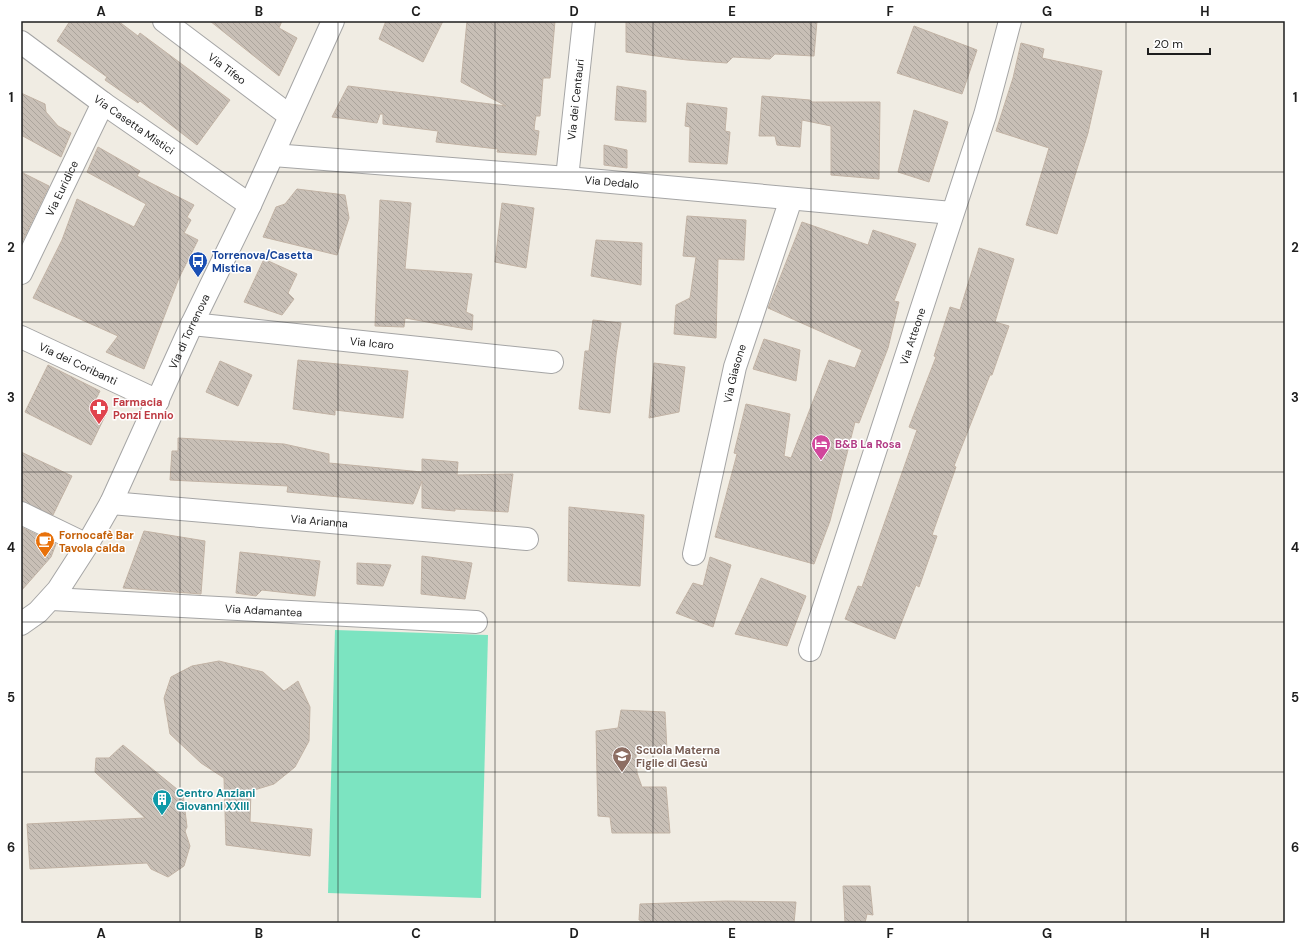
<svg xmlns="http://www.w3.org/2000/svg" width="1306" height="944" font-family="'DM Sans',sans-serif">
	<defs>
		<pattern id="building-back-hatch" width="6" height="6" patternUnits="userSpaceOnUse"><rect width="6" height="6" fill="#c8bfb6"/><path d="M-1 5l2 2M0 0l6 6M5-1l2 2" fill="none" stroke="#aba49c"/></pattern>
	</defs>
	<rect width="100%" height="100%" fill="#f0ece3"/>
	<path fill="#7ce4c1" d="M335,630L488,635L481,898L328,893Z"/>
	<g fill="url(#building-back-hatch)" stroke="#c2b3a5">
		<path d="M70,21H118L138,36L140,33L230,100L197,145L140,101L138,103L105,80L107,77L57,41Z"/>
		<path d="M210,21H282L279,28L297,38L279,76Z"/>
		<path d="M386,21H443L423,62L379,39Z"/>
		<path d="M467,21H555L550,78H543L540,116H536L535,121L534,130L539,131L536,155L497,152L498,149L436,142L438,131L383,124V114H380L377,123L332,117L348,86L506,106L461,82Z"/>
		<path d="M626,21H817L814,56L775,54L770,59L733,57L727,63L687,60L626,52Z"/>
		<path d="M914,26L977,50L962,94L897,73Z"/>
		<path d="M1021,43L1044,49L1042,58L1102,71L1088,133L1057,234L1026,225L1049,148L996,131L1013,78Z"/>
		<path d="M617,86L646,91V122L615,120Z"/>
		<path d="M21,93L45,104L46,112L58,126L71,133L61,157L21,135Z"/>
		<path d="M762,96L810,100L812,102H880L879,179L831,175V126L802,120L800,147L777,145L775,136H759Z"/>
		<path d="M687,103L727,108L725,131L730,132L727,164L689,162L690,127L685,126Z"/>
		<path d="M914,110L948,122L929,182L898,172Z"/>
		<path d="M604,145L627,150V168L604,165Z"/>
		<path d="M98,147L140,171L137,176L194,205L187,217L191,220L184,233L198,240L179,278L144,369L106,352L118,336L33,298L62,240L77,199L134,227L146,204L87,172Z"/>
		<path d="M21,172L49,186L21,244Z"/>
		<path d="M297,189L345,195L349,218L337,255L263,237L276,207L285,204Z"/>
		<path d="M380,200L411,203L405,269L472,274L466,312L473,315L472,330L405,318L404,327L375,326Z"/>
		<path d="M502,203L534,208L526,268L495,262Z"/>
		<path d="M687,216L746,220L744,260L718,259L716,338L674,334L676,305L690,298L696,257L683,256Z"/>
		<path d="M802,222L868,245L873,230L916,244L894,301L899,302L888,348L859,423L855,422L830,521L814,564L715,537L737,454L734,453L746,404L790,414L784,456L791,458L829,360L855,368L862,350L768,308Z"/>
		<path d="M596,240L642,243L641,285L591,276Z"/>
		<path d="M979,248L1014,259L995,322L1009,326L992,375H990L954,466L956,467L932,535L937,536L919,587L916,585L895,639L845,619L858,586L862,587L917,430L909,427L936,357L934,356L950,307L960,310Z"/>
		<path d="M264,259L297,274L288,293L294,299L282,315L244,302Z"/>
		<path d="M593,320L621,323L616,355L610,413L579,409L585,351H589Z"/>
		<path d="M764,339L800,350L796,381L753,369Z"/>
		<path d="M298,360L408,371L403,418L335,410V415L293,409Z"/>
		<path d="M220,361L252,375L238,406L206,392Z"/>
		<path d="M654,363L685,367L679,412L649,418Z"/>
		<path d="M48,365L100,391L93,405L107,412L91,445L25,412Z"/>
		<path d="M178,438L284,444L329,454V463L422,472V459L458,462L457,475L513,474L508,512L455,509V511L422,508V481L413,504L287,492L288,486L170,480L172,451H178Z"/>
		<path d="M21,452L72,476L53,515L21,501Z"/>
		<path d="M569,507L644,515L640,586L568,581Z"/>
		<path d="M21,527L56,544L51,557L21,591Z"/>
		<path d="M144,531L205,541L201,594L123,588Z"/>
		<path d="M240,552L320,561L315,596L262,590L256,596L236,593Z"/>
		<path d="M422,556L472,563L465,599L421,594Z"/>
		<path d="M710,557L731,565L713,627L676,613L693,583L703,586Z"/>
		<path d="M357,563L391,565L383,586L357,584Z"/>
		<path d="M761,578L806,596L787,646L735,634Z"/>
		<path d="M219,661L263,672L284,691L298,681L310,707L309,741L295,767L274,784L251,791L250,822L312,829L310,856L226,845L224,778L201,763L170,734L164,698L171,677L192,666Z"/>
		<path d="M621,710L665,712L667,750L636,754L637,773L642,787H666L670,833H612L610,817L598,816L596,731L618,728Z"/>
		<path d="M123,745L183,794L187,827L185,831L190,846L184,866L168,877L151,869L147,863L30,869L27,824L145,818L95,772L96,758H109Z"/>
		<path d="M843,886H870L873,915L867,914L865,923H845Z"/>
		<path d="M726,901L796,902L794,923H653L639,920L640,904Z"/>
	</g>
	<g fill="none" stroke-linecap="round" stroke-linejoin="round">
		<g stroke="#a5a5a5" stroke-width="24">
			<g id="minor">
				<path id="s1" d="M164,21L290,116"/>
				<path id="s2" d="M21,42L103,103L250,205"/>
				<path id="s3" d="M273,155L567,178L952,213"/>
				<path id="s4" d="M567,178L584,21"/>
				<path id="s5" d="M21,273L103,103"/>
				<path id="s6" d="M192,324L552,362"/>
				<path id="s7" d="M111,503L527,539"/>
				<path d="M21,513L87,545"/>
				<path id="s8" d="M694,554L735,367L791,199"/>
				<path id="s9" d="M52,599L476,622"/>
				<path id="s10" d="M810,650L985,115L1010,21"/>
			</g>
		</g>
		<g stroke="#a5a5a5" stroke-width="24">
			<g id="tertiary">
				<path id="s11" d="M21,337L158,401"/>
				<path id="s12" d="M21,624L38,612L58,590L87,545L111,503L192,324L250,205L333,21"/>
			</g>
		</g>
		<use href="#minor" stroke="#fff" stroke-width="22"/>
		<use href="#tertiary" stroke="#fff" stroke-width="22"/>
	</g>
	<path fill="none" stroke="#1e1e1e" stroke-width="1" stroke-opacity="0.55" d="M180,21V923M338,21V923M495,21V923M653,21V923M811,21V923M968,21V923M1126,21V923M21,172H1285M21,322H1285M21,472H1285M21,622H1285M21,772H1285"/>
	<defs>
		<g id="bus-pin" transform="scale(1)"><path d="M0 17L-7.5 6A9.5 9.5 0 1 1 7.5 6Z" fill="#1a4fb4" stroke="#fff"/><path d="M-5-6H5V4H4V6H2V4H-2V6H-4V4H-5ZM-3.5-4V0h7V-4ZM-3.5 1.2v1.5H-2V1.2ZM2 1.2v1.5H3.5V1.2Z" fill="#fff"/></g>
		<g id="pharmacy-pin" transform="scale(1)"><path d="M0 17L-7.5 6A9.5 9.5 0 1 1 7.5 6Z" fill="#e0444e" stroke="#fff"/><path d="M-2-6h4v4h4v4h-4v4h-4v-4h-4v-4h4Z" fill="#fff"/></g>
		<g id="hotel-pin" transform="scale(1)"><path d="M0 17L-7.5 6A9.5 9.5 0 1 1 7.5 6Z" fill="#d1479c" stroke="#fff"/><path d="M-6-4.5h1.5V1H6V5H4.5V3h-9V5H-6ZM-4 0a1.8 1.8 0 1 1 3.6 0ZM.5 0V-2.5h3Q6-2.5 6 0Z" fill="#fff"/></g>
		<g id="cafe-pin" transform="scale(1)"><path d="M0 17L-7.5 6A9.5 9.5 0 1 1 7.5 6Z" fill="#e8710a" stroke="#fff"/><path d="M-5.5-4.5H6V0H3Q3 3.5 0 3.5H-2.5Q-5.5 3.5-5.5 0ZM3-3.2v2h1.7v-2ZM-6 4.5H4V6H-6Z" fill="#fff"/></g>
		<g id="school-pin" transform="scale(1)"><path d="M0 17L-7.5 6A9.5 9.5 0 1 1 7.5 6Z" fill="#8d6e63" stroke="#fff"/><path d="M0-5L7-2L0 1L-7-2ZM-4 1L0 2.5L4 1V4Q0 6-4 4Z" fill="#fff"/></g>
		<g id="building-pin" transform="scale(1)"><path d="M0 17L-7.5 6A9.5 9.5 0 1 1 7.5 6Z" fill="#0f9aa8" stroke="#fff"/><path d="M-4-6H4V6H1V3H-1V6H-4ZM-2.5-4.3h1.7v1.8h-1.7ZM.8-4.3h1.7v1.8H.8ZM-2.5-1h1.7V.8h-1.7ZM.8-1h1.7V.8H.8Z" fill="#fff"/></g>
	</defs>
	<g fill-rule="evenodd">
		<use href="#bus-pin" x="198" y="261"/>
		<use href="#pharmacy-pin" x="99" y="408"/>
		<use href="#hotel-pin" x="821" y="444"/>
		<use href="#cafe-pin" x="45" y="541"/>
		<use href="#school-pin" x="622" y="756"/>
		<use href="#building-pin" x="162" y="799"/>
	</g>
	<g text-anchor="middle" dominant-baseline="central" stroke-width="3" stroke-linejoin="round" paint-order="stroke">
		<g font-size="11" fill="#1e1e1e" stroke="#fff">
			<text stroke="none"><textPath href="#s1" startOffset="79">Via Tifeo</textPath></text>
			<text stroke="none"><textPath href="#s4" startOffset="79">Via dei Centauri</textPath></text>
			<text stroke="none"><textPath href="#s2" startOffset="140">Via Casetta Mistici</textPath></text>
			<text stroke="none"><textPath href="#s3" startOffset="340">Via Dedalo</textPath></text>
			<text stroke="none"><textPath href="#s5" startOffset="94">Via Euridice</textPath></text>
			<text stroke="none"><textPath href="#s12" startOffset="341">Via di Torrenova</textPath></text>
			<text stroke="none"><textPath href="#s10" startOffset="330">Via Atteone</textPath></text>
			<text stroke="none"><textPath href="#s6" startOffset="181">Via Icaro</textPath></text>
			<text stroke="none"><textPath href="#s11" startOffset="63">Via dei Coribanti</textPath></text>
			<text stroke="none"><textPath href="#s8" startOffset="185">Via Giasone</textPath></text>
			<text stroke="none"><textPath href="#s7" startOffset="209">Via Arianna</textPath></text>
			<text stroke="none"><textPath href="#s9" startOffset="212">Via Adamantea</textPath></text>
		</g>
		<g font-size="11" font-weight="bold" fill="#164399" stroke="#fff" text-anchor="start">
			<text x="212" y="255">Torrenova/Casetta<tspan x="212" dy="13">Mistica</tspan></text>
		</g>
		<g font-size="11" font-weight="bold" fill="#be3a42" stroke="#fff" text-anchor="start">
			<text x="113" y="402">Farmacia<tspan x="113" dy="13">Ponzi Ennio</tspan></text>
		</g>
		<g font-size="11" font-weight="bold" fill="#b23c85" stroke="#fff" text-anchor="start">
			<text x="835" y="444">B&amp;B La Rosa</text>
		</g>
		<g font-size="11" font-weight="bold" fill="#c56008" stroke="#fff" text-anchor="start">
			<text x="59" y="535">Fornocafè Bar<tspan x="59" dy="13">Tavola calda</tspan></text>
		</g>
		<g font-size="11" font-weight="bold" fill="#785e54" stroke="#fff" text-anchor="start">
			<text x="636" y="750">Scuola Materna<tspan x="636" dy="13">Figlie di Gesù</tspan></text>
		</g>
		<g font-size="11" font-weight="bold" fill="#0d838f" stroke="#fff" text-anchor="start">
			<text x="176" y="793">Centro Anziani<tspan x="176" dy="13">Giovanni XXIII</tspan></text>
		</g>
	</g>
	<rect width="1306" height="944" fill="none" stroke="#ffffff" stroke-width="44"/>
	<path d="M1148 48v6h62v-6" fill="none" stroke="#1e1e1e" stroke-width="2"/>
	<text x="1154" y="48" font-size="12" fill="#1e1e1e" stroke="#ffffff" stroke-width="3" paint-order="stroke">20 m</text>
	<rect x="22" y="22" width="1262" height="900" fill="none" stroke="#1e1e1e" stroke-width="1.5"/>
	<g font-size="13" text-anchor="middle" font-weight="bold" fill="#1e1e1e">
		<text x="101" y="16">A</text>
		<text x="259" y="16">B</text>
		<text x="416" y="16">C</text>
		<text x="574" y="16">D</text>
		<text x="732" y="16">E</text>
		<text x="890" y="16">F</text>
		<text x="1047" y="16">G</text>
		<text x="1205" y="16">H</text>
		<text x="11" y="102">1</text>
		<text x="1295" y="102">1</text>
		<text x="11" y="252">2</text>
		<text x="1295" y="252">2</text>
		<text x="11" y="402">3</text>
		<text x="1295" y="402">3</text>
		<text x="11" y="552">4</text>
		<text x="1295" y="552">4</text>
		<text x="11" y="702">5</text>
		<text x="1295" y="702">5</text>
		<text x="11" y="852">6</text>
		<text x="1295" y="852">6</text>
		<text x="101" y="938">A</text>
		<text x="259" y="938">B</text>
		<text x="416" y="938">C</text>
		<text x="574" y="938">D</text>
		<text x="732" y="938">E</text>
		<text x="890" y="938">F</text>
		<text x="1047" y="938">G</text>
		<text x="1205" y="938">H</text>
	</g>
</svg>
